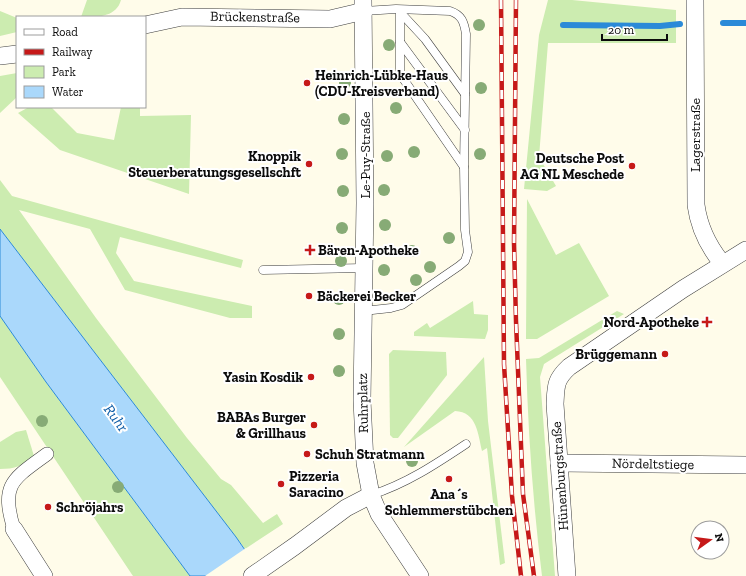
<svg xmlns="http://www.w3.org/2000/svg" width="746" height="576" font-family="'Zilla Slab',serif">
	<rect width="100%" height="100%" fill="#fffcea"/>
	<g fill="#ccecb0">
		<path d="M87,0H121C116,18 96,17 81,17Z"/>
		<path d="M548,0H572L676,10V43H548L539,157L556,186L547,191L524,189L539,35Z"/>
		<path d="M0,11L17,18V32L0,36Z"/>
		<path d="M17,73V97L0,113V76Z"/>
		<path d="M29,107H51L77,133L114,140L121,107H140V116L191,115L189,194L60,150L18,113Z"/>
		<path d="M0,180L12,196L243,260L241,268L120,237L116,253L134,281L252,306V318H230L125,290L90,229L19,210L96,318L187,438L221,479L231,485L263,523L277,514L283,524L245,549L0,229Z"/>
		<path d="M527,199L556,255L579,243L609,296L537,339H526Z"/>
		<path d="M473,301L474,314L488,315V330L485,339L414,336V332L427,323L430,328Z"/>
		<path d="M617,311L624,314L544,364L540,377L555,576H542C533,504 528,432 526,359L539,358Z"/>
		<path d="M0,316L46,382L190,576H133L0,377Z"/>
		<path d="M393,350L446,352L447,375L398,438H393L390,435L389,354Z"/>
		<path d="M484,357L488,421L505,563L500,565L487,448L482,451C478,434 477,412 455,411L404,447Z"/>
		<path d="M26,430L34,456C24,466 14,469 0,469V442L16,432Z"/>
	</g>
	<path fill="#aad8fb" stroke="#2b8ad8" d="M0,229L236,537L263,576H190L46,382L0,316Z"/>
	<path fill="#fffcea" d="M246,548L265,576H205Z"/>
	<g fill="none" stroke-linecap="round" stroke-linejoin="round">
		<g stroke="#2b8ad8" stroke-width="6">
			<path d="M723,23H746"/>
			<path d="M563,25L660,26L680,24"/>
		</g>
		<g stroke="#3e3e3e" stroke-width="9">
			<g id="service">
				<path d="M400,10V74L464,167"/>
				<path d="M400,12L425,39L465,94"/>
				<path d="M400,42L465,130"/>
				<path d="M263,270L363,268"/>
				<path d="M363,311L391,308L402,305L459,266L465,261L468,252L465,230L464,167L466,34C464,22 462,15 450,11L396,9L364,11"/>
				<path d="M371,495C406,484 436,464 466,444"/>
			</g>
		</g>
		<g stroke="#3e3e3e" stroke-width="14">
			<path id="pedestrian" d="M14,529C0,484 13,479 47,454"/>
		</g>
		<g stroke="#3e3e3e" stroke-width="18">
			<g id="minor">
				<path d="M363,0L365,203L362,400L365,463L371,495L379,514L420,576"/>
				<path d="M695,0L696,205C699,227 708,246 722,263"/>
				<path d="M145,25L182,17L330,19L364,11"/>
				<path d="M0,56L17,54"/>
				<path d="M559,463L746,465"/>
				<path d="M14,529L44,576"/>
				<path d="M252,576L295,546L346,508L371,495"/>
				<path d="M567,576L555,404C556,386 555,380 569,367L683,289L746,250"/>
			</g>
		</g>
		<use href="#service" stroke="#fff" stroke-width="8"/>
		<use href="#pedestrian" stroke="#fff" stroke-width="13"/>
		<use href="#minor" stroke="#fff" stroke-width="17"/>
		<g stroke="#c61919" stroke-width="4.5">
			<g id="rail">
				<path d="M501,0L504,364L512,496L521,576"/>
				<path d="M516,0L514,243L516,321L523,494L534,576"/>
			</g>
		</g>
		<use href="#rail" stroke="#fff" stroke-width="3" stroke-dasharray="9" stroke-linecap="butt"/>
	</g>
	<g fill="#87ab76">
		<circle cx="479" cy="25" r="6"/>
		<circle cx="389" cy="45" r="6"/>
		<circle cx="345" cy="83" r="6"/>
		<circle cx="481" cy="88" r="6"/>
		<circle cx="396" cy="108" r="6"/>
		<circle cx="344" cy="119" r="6"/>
		<circle cx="414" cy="152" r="6"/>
		<circle cx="342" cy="154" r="6"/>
		<circle cx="480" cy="154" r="6"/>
		<circle cx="387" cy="156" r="6"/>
		<circle cx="384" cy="190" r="6"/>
		<circle cx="343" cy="191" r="6"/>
		<circle cx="385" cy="225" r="6"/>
		<circle cx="342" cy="228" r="6"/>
		<circle cx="449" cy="238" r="6"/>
		<circle cx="412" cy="251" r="6"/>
		<circle cx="341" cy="261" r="6"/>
		<circle cx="430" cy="267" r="6"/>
		<circle cx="384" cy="270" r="6"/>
		<circle cx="416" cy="280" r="6"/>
		<circle cx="339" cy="299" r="6"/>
		<circle cx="339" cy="334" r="6"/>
		<circle cx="339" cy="371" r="6"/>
		<circle cx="42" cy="421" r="6"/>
		<circle cx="412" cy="461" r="6"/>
		<circle cx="118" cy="487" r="6"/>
	</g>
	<g fill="#c61919" stroke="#fff" stroke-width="1.5">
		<circle cx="307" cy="83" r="4"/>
		<circle cx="309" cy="164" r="4"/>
		<circle cx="632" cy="166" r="4"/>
		<path d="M308 244h4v4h4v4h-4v4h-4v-4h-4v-4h4z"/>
		<circle cx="309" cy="296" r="4"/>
		<path d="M705 316h4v4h4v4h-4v4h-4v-4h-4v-4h4z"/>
		<circle cx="665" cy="354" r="4"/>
		<circle cx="311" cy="377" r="4"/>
		<circle cx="314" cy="425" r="4"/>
		<circle cx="307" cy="454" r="4"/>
		<circle cx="449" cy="479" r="4"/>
		<circle cx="281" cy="484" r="4"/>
		<circle cx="48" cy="507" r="4"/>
	</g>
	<g text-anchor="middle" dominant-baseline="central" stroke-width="4" stroke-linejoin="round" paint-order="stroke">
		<g font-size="14" fill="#0b0b0b" stroke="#fff">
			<text transform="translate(255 17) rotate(1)">Brückenstraße</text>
			<text transform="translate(695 135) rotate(-90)">Lagerstraße</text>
			<text transform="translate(365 155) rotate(-90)">Le-Puy-Straße</text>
			<text transform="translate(363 403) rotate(-91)">Ruhrplatz</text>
			<text transform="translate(653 464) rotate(1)">Nördeltstiege</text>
			<text transform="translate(560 476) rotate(-94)">Hünenburgstraße</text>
		</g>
		<g font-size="14" font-weight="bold" fill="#0b0b0b" stroke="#fff" text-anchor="start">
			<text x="315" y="75">Heinrich-Lübke-Haus<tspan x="315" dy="16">(CDU-Kreisverband)</tspan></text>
			<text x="301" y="156" text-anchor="end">Knoppik<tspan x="301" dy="16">Steuerberatungsgesellschft</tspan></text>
			<text x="624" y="158" text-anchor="end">Deutsche Post<tspan x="624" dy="16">AG NL Meschede</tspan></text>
			<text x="318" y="250">Bären-Apotheke</text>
			<text x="317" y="296">Bäckerei Becker</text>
			<text x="699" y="322" text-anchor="end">Nord-Apotheke</text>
			<text x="657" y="354" text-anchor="end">Brüggemann</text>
			<text x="303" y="377" text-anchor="end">Yasin Kosdik</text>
			<text x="306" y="417" text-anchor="end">BABAs Burger<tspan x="306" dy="16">&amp; Grillhaus</tspan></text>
			<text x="315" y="454">Schuh Stratmann</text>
			<text x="289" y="476">Pizzeria<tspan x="289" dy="16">Saracino</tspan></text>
			<text x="449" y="494" text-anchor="middle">Ana´s<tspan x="449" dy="16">Schlemmerstübchen</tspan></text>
			<text x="56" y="507">Schröjahrs</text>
		</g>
		<g font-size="15" font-style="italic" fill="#0b5ba6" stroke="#fff">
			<text transform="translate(116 418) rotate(54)">Ruhr</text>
		</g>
	</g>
	<rect x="16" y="16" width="130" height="92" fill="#ffffff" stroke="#9d9d9d"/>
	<rect x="24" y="29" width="20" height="6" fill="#ffffff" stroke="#9d9d9d"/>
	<text x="52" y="36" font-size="12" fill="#0b0b0b">Road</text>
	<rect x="24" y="49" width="20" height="6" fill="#c61919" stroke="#9d9d9d"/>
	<text x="52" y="56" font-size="12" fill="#0b0b0b">Railway</text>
	<rect x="24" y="66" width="20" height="12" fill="#ccecb0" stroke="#9d9d9d"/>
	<text x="52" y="76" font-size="12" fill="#0b0b0b">Park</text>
	<rect x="24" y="86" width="20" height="12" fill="#aad8fb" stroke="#9d9d9d"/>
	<text x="52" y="96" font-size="12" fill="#0b0b0b">Water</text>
	<g transform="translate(710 540) rotate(76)"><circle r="19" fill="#ffffff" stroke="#9d9d9d"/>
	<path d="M0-3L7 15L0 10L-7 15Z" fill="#c61919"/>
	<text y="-6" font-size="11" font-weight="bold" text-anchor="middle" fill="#0b0b0b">N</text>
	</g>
	<path d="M602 34v6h65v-6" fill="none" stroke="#0b0b0b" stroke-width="2"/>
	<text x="608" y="34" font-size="12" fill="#0b0b0b" stroke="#ffffff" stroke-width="3" paint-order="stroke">20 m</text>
</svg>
